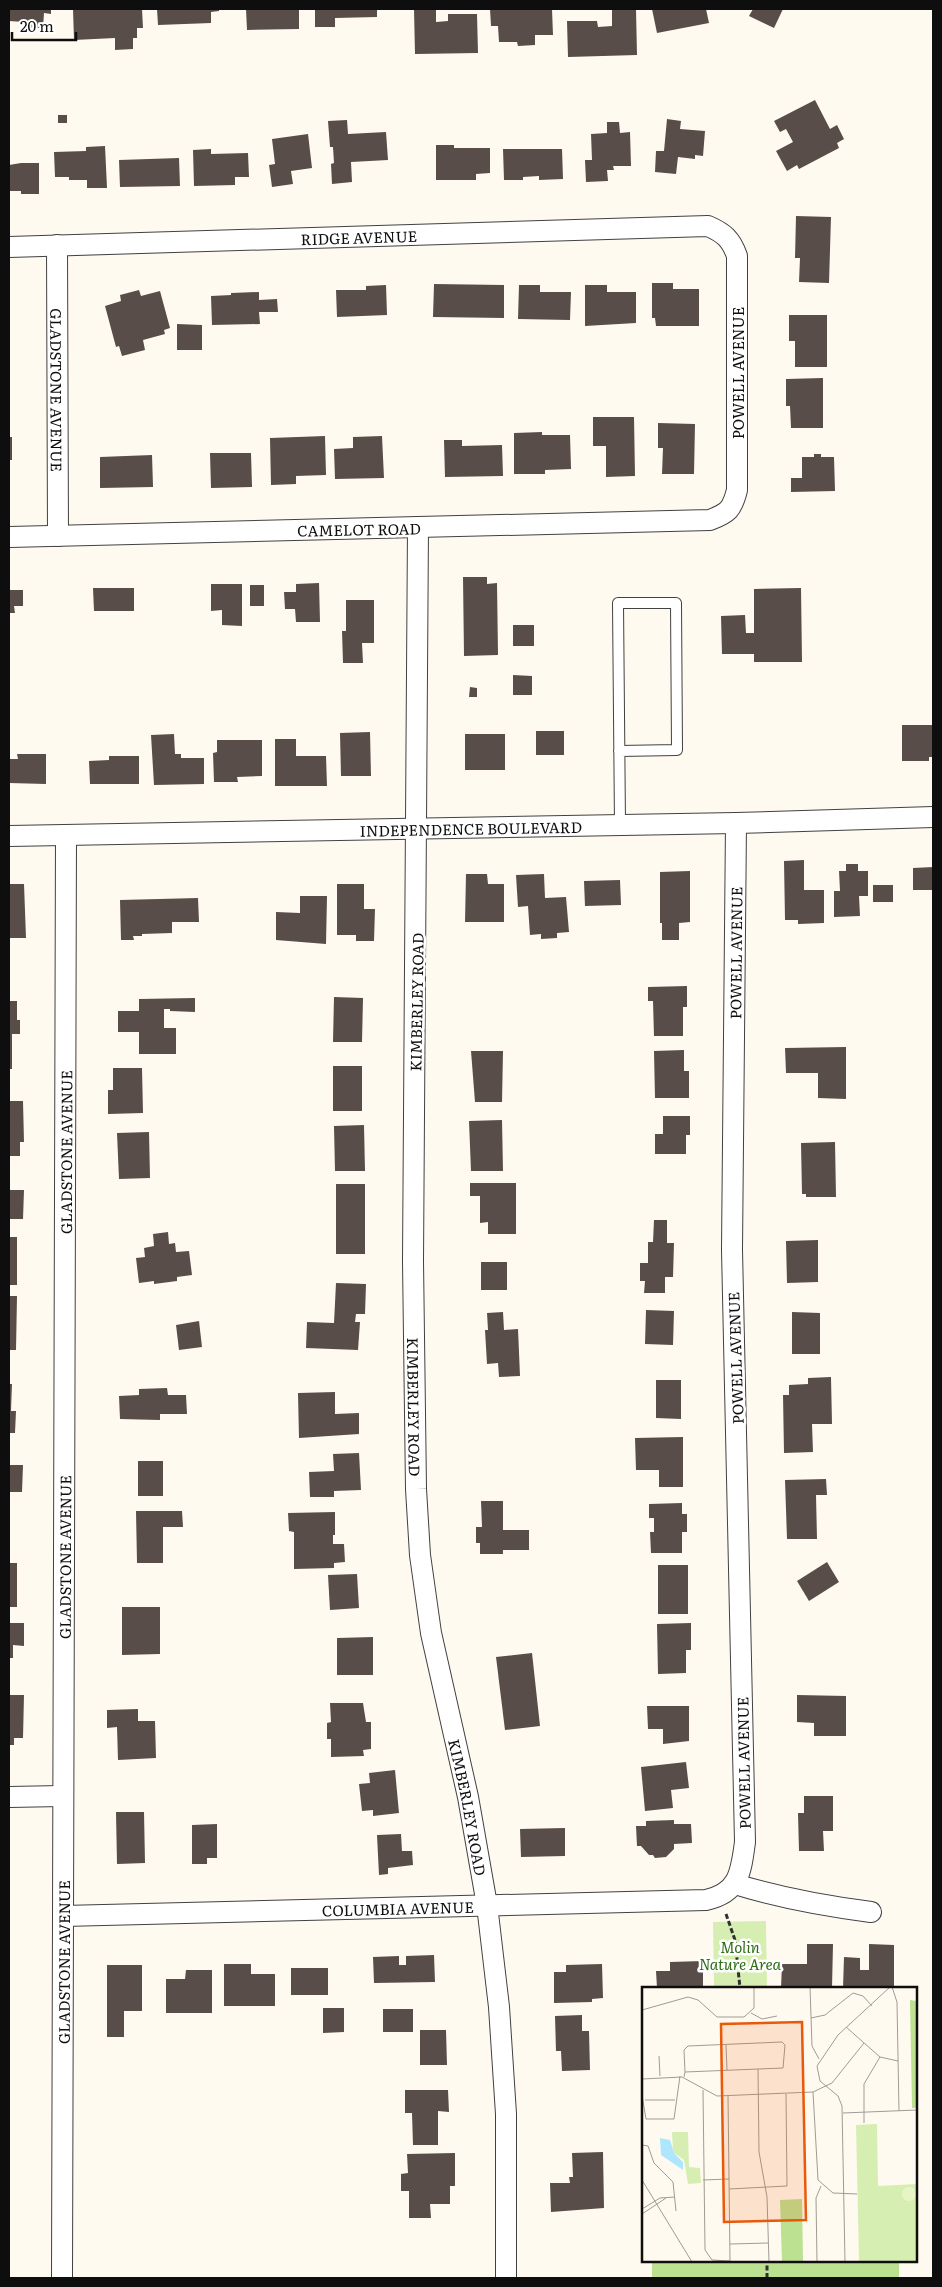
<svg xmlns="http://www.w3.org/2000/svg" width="942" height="2287" font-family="Literata,serif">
	<rect width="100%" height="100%" fill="#fffaef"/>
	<path fill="#d7eeb3" d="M766,1921L767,1988H714L713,1922Z"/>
	<rect fill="#bce191" x="652" y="2261" width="247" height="17"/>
	<g fill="#584d49">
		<path d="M9,9H51V14L44,13L43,28L24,27V22L9,21Z"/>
		<path d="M73,9H142L143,28H137V38H133V49L115,50V38L74,40Z"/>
		<path d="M157,9H219V11L211,12V23L158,25Z"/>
		<path d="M246,9H299V29L247,30Z"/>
		<path d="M315,9H377V17L335,18V27H315Z"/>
		<path d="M414,9H436V22L448,21V14H477L478,53L415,54Z"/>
		<path d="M490,9H552L553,35H535V45L518,46L517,42H499L498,26H491Z"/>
		<path d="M612,9H636L637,55L568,57L567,21H597L598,27L612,26Z"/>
		<path d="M652,9H706L709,23L657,33Z"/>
		<path d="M753,9H783L774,28L749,16Z"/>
		<path d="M815,100L830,129L837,125L844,139L837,143L839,148L799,169L797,165L787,171L776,151L793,142L786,129L780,132L774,121Z"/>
		<rect x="58" y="115" width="9" height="8"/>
		<path d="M667,119L681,121L680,129L705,131L703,156L695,155V159L678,157L676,174L655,172L656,151H664Z"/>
		<path d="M347,120L348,134L386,132L388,160L351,162L352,182L332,184L331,164L334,163L333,147H330L328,121Z"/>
		<path d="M607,122H619L620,133L630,132L631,166H613L614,170H607L608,181L586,182L585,160H592L591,134L607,133Z"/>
		<path d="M308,134L312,168L291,171L293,184L272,187L269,165L275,164L272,139Z"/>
		<path d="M436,145H454V148H490V173L476,174V180H436Z"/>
		<path d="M105,146L107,188H87V180H69V177H55L54,152L86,151V147Z"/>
		<path d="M211,149V154L248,153L249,177H235V185L194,186L193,150Z"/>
		<path d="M503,149H562L563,179L539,180V176L523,177V180H504Z"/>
		<path d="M179,158L180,186L120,187L119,160Z"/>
		<path d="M21,163H39V194H21V191H9V165Z"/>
		<path d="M796,216L831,217L829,283L799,282L800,258H795Z"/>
		<path d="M652,283H673V289H699V326H656L655,318H652Z"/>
		<path d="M434,284L504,285V318L433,317Z"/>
		<path d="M386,285L387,315L337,317L336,290H366V286Z"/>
		<path d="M519,285H540V292H571L570,320L518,319Z"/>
		<path d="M585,285H607V292H636V323L585,326Z"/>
		<path d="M139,290L141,296L160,291L170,328L164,330L165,334L143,340L145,350L122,356L119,346L116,347L105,306L121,301L120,295Z"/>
		<path d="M259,292V300L277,299L278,312H259L260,324L212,325L211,296L231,295V293Z"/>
		<path d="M789,315H827V367H795V341H789Z"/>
		<path d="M177,324L202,325V350H177Z"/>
		<path d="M823,378V428H791L790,406H786V379Z"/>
		<path d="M593,417H634L635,476L606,477V446H593Z"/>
		<path d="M658,423L695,424L694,474H662L663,448H658Z"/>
		<path d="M542,432V435H570L571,469L545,470V474H514V433Z"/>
		<path d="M325,436L326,475L296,476V484L271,485L270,438Z"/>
		<path d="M382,436L384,478L335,479L334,449L353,448V437Z"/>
		<rect x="9" y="437" width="3" height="23"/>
		<path d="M444,440H462V446L502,445L503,476L445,477Z"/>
		<path d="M210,453H251L252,487L211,488Z"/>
		<path d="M814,454H821V457H834L835,491L791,492V478H802V457H814Z"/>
		<path d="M152,455L153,487L100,488V457Z"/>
		<path d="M463,577H487V584L497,583L498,655L464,656Z"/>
		<path d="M319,583L320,622H296L295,609H285L284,592H296V584Z"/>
		<path d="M211,584H242V626L222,625V610L211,611Z"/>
		<rect x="250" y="585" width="14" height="21"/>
		<path d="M93,588H134V611H94Z"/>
		<path d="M801,588L802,662H754V654H722L721,616L745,615L746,633H754V589Z"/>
		<path d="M9,590H23V606H14L15,613H9Z"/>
		<path d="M346,600H374V643H362L363,663H343L342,631H346Z"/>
		<rect x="513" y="625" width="21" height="21"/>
		<path d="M513,675L532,676V695H513Z"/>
		<path d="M470,687L477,688V697H469Z"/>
		<path d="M902,725H933V757H929V761H902Z"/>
		<rect x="536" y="731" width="28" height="24"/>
		<path d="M370,732L371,776H341L340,733Z"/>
		<path d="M174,734L175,754H181V758H204V784L154,785L151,735Z"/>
		<rect x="465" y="734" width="40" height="36"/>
		<path d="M275,739H296V756H326L327,786H275Z"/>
		<path d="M217,740H262V776L237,777L238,782H214L213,753L217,752Z"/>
		<path d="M17,754H46V784L9,783V759H18Z"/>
		<path d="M109,756H139V784H90L89,761L109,760Z"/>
		<path d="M804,860V890H824V923L798,924V920H785L784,861Z"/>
		<path d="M846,864H858V871H868V896H859L860,916L834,917V891H840L839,871H846Z"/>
		<path d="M933,867V890H913V868Z"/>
		<path d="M690,871V922L679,923V940H662V923H660V872Z"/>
		<path d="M466,874H487L488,884H504V922H465Z"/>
		<path d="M544,874L545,898L566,897L569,932L557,933V938L541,939V934L530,935L528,906L518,907L516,875Z"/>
		<path d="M620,880L621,905L585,906L584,881Z"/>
		<path d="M9,884H24L26,938H9Z"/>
		<path d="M337,884H364V909H375L374,941H356V935H337Z"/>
		<rect x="873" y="885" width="20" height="17"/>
		<path d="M300,896H327L326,944L276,940V912L300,913Z"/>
		<path d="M198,898L199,922H172V933L142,934V936H133L134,940H121L120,900Z"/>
		<path d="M687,986V1007H683V1036H654L653,1001H648V987Z"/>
		<path d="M334,997L363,998L362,1042H333Z"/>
		<path d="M195,998V1012L170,1011V1009H164V1028H176V1054H139V1032H118V1011H139V999Z"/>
		<path d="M9,1001H17V1020H20V1034H12V1069H9Z"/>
		<path d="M846,1047V1099L818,1098V1073H786L785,1048Z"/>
		<path d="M684,1050V1071H689V1098H655L654,1051Z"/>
		<path d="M471,1051H503L502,1102H475Z"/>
		<rect x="333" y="1066" width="29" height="45"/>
		<path d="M113,1068H142L143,1113L108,1114V1090H113Z"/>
		<path d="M9,1101H23L24,1142H20V1156H9Z"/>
		<path d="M663,1116H690V1135H686V1154H655V1134H663Z"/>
		<path d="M502,1120L503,1171H471L469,1121Z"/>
		<path d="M364,1125L365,1171H335L334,1126Z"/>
		<path d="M149,1132L150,1178L119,1179L117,1133Z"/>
		<path d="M835,1142L836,1197H806V1194H802L801,1143Z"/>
		<path d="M470,1183H516V1234H488V1222L480,1223V1196H470Z"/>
		<rect x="336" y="1184" width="29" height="70"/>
		<path d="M9,1190H24L23,1219H9Z"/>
		<path d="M654,1220H667V1243H674L673,1277H665V1293H644L645,1281H640V1263H648V1242H653Z"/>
		<path d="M168,1232L169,1244L175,1243L176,1252L189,1251L192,1275L177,1277V1281L154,1284V1281L139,1283L136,1258L145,1257L144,1248L154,1246L153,1234Z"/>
		<rect x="9" y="1237" width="8" height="48"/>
		<path d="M818,1240V1282L787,1283L786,1241Z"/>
		<rect x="481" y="1262" width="26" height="28"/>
		<path d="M336,1283L366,1284L365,1314H356L355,1322H360L358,1350L306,1348L307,1322L334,1323Z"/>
		<path d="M9,1296H17L16,1350H9Z"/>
		<path d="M646,1310L674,1311L673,1345L645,1344Z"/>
		<path d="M503,1312L504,1330L518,1329L520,1376L499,1377L498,1363L487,1364L485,1330H488L487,1313Z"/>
		<path d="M792,1312L820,1313V1354H792Z"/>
		<path d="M199,1321L202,1347L179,1350L176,1325Z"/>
		<path d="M831,1377L832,1424H812L813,1452L784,1453L783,1395H789V1385L808,1384V1378Z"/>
		<path d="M656,1380H681V1419L656,1418Z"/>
		<path d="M9,1384H12L11,1411H16L15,1433H9Z"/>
		<path d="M167,1388L168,1395H186L187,1414H160V1420L120,1419L119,1396L139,1395V1389Z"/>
		<path d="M335,1392V1414L359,1413V1434L299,1438L298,1393Z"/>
		<path d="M683,1437V1487H659V1470H636L635,1438Z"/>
		<path d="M359,1453L361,1490L334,1491V1497H310L309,1472L334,1471L333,1454Z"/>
		<rect x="138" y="1461" width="25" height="35"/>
		<path d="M9,1465H23L22,1492H9Z"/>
		<path d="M826,1479L827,1495H816L817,1539H787L785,1480Z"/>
		<path d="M481,1501H503V1530H529V1550H503V1554H480V1543H476V1527H482Z"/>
		<path d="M682,1503V1514H687V1532H682V1553H651L650,1532H654V1518H649V1504Z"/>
		<path d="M136,1511H182L183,1527H163V1563H137Z"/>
		<path d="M335,1512V1535H333V1544H344L345,1562L334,1563V1568L294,1569V1532L289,1531L288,1513Z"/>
		<path d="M827,1562L839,1582L809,1601L797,1581Z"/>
		<rect x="9" y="1563" width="8" height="44"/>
		<rect x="658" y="1565" width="30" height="49"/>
		<path d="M357,1574L359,1608L330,1610L328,1575Z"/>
		<path d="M122,1607H160V1654L122,1655Z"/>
		<path d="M9,1623H24V1646L13,1645V1658H9Z"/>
		<path d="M691,1623V1650H686V1673L658,1674L657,1624Z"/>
		<path d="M373,1637V1675H337V1638Z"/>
		<path d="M532,1653L540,1726L505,1730L496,1657Z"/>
		<path d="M9,1695H24L23,1738H14V1745H9Z"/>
		<path d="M797,1695L846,1696V1736H814V1723L797,1722Z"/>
		<path d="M330,1703H363L366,1722H371V1749L363,1750L364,1756L331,1757V1739H327V1723L331,1722Z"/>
		<path d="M647,1706H689V1741L663,1744V1729H648Z"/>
		<path d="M138,1709V1721H155L156,1758L118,1760L117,1727L107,1728V1710Z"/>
		<path d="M686,1762L689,1788L671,1790L673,1808L645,1811L641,1767Z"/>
		<path d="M395,1770L399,1813L373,1816V1810L362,1811L359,1784L370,1783L369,1773Z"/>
		<path d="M804,1796H833V1831H823L824,1851H799L798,1813H804Z"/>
		<path d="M116,1812H144L145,1863L117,1864Z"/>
		<path d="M674,1820V1824H691L692,1843L674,1844V1849L666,1857L655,1858L653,1855H649L641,1846H637L636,1826H646V1821Z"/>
		<path d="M217,1824V1858H207V1864H192V1825Z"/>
		<path d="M565,1828V1856L521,1857L520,1829Z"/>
		<path d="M401,1834L402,1851H412L413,1865L388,1868V1874L379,1875L377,1835Z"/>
		<path d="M807,1944H833L832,1988H781L782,1964H807Z"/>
		<path d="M869,1944L894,1945V1988H843L844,1957L860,1958V1970H869Z"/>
		<path d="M434,1955L435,1982L374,1983L373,1957L399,1956V1965H406V1956Z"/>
		<path d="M703,1961V1988H657L656,1971H670V1962Z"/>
		<path d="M224,1964H251V1974H275V2006H224Z"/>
		<path d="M602,1964L603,1998L592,1999V2002L554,2003V1972H566V1965Z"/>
		<path d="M107,1965H142V2011H124V2037H107Z"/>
		<rect x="291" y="1968" width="37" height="27"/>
		<path d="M186,1970H212V2013H166V1979H185Z"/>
		<path d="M323,2008H344V2032L323,2033Z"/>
		<rect x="383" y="2009" width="30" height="23"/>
		<path d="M582,2015V2031H589L590,2070L562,2071L561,2051H556L555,2016Z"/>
		<path d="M420,2030H446L447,2065H420Z"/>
		<path d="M405,2090H448L449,2112L438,2111V2145H413L412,2113H405Z"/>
		<path d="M603,2152L604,2208L551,2212L550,2183H570L569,2177H573L572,2153Z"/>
		<path d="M455,2153V2186H450V2204H430L431,2218H409V2191H401V2174L408,2173L407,2154Z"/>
	</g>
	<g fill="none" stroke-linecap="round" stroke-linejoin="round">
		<g stroke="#414141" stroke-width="12">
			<path id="service" d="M619,751L677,750L676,603H618L620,825"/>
		</g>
		<g stroke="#414141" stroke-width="22">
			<g id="minor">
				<path id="s1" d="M57,245L58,536"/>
				<path id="s2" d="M9,247L708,226C724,233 731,239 737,256V490C732,510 728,513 710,520L9,537"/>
				<path id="s3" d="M418,527L413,1261L416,1489L420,1555L431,1633L468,1797L487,1905L499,2007L506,2114V2278"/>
				<path id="s4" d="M9,836L736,823L933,817"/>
				<path d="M9,1797L62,1796"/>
				<path d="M735,1884C780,1898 824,1906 871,1912"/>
				<path id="s5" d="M63,1916L706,1900C739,1893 741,1872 745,1842L732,1250L736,823"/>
				<path id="s6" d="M62,2278L66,836"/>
			</g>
		</g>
		<g stroke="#303030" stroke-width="3" stroke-dasharray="5 2.5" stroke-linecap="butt">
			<path d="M726,1914L735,1940L740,1988"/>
			<path d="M767,2278V2261"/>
		</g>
		<use href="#service" stroke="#fff" stroke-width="10"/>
		<use href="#minor" stroke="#fff" stroke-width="20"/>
	</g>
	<g text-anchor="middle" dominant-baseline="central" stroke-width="5" stroke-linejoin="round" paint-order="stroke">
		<g font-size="15" fill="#0e0e0e" stroke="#fff">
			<text stroke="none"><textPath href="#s2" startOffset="350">RIDGE AVENUE</textPath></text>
			<text transform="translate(737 373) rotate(-90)">POWELL AVENUE</text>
			<text stroke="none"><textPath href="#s1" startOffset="145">GLADSTONE AVENUE</textPath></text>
			<text transform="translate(359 529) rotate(-1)">CAMELOT ROAD</text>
			<text stroke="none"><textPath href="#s4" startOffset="462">INDEPENDENCE BOULEVARD</textPath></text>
			<text stroke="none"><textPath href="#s5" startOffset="1609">POWELL AVENUE</textPath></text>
			<text transform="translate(416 1002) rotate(-89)">KIMBERLEY ROAD</text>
			<text stroke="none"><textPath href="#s6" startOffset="1126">GLADSTONE AVENUE</textPath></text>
			<text transform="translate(735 1358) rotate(-92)">POWELL AVENUE</text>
			<text stroke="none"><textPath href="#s3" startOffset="880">KIMBERLEY ROAD</textPath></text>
			<text stroke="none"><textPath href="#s6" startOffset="721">GLADSTONE AVENUE</textPath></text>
			<text transform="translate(743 1763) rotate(-91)">POWELL AVENUE</text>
			<text stroke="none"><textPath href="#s3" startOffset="1285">KIMBERLEY ROAD</textPath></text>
			<text stroke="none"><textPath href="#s5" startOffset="335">COLUMBIA AVENUE</textPath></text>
			<text stroke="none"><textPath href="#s6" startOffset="316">GLADSTONE AVENUE</textPath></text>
		</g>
		<g font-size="15" font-style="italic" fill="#306d17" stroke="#fff">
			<text x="740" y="1946">Molin<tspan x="740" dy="17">Nature Area</tspan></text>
		</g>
	</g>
	<g transform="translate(642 1987)">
		<rect width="275" height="275" fill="#fffaef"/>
		<path d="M235,137L236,199L275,197V275H217L214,138ZM30,145H46L47,180L58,181L59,196L46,197L42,173L31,165Z" fill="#d7eeb3"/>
		<path d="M268,13L275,14V121H270ZM160,212L161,275H140L138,213Z" fill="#bce191"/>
		<path d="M260 207a7 7 0 1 1 14 0a7 7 0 1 1-14 0Z" fill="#e9f4c6"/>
		<path d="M18,151L28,153L32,166L41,175V183L19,168Z" fill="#ade6fd"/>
		<path fill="none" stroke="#9f9c95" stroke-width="1" d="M168,0L170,59L177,72M250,0L255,15L257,124M0,23L46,10L56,13L75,30H102L112,21V0M109,26L120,32L135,29M169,31L183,28L211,6L221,9L230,19M204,40L238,70L256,74M84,58L85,83M17,69L18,89M116,82L117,165L125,210L127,275M42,90L43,85L141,81L143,58L140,55L46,59L42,63L43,85M0,92L40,90L75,109L171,105L190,96L222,56M61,103L63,263L70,273L88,274M171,105L176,193L191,206L215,207M0,108L4,132H32L38,89M86,109L88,274M3,113H33M201,126L275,123M222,136V97L238,70M0,158L6,159L12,176L31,195L34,224M0,193L50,275M61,193L87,192M87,202L145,199L144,107M0,222L18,211L33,210M0,227L24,211M88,257L126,256M175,275L174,211L179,199M203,275L200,119L196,109L178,94L175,79L196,48L248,0"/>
		<path fill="#e8590c" fill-opacity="0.15" stroke="#e8590c" stroke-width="2.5" d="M160,35L164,233L82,235L79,37Z"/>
		<rect width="275" height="275" fill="none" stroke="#0e0e0e" stroke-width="2.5"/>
	</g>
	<rect width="942" height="2287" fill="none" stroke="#0e0e0e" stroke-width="20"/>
	<path d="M12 32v8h64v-8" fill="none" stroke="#0e0e0e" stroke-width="2.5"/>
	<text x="20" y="32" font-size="15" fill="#0e0e0e" stroke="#ffffff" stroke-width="4" paint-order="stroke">20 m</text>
</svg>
